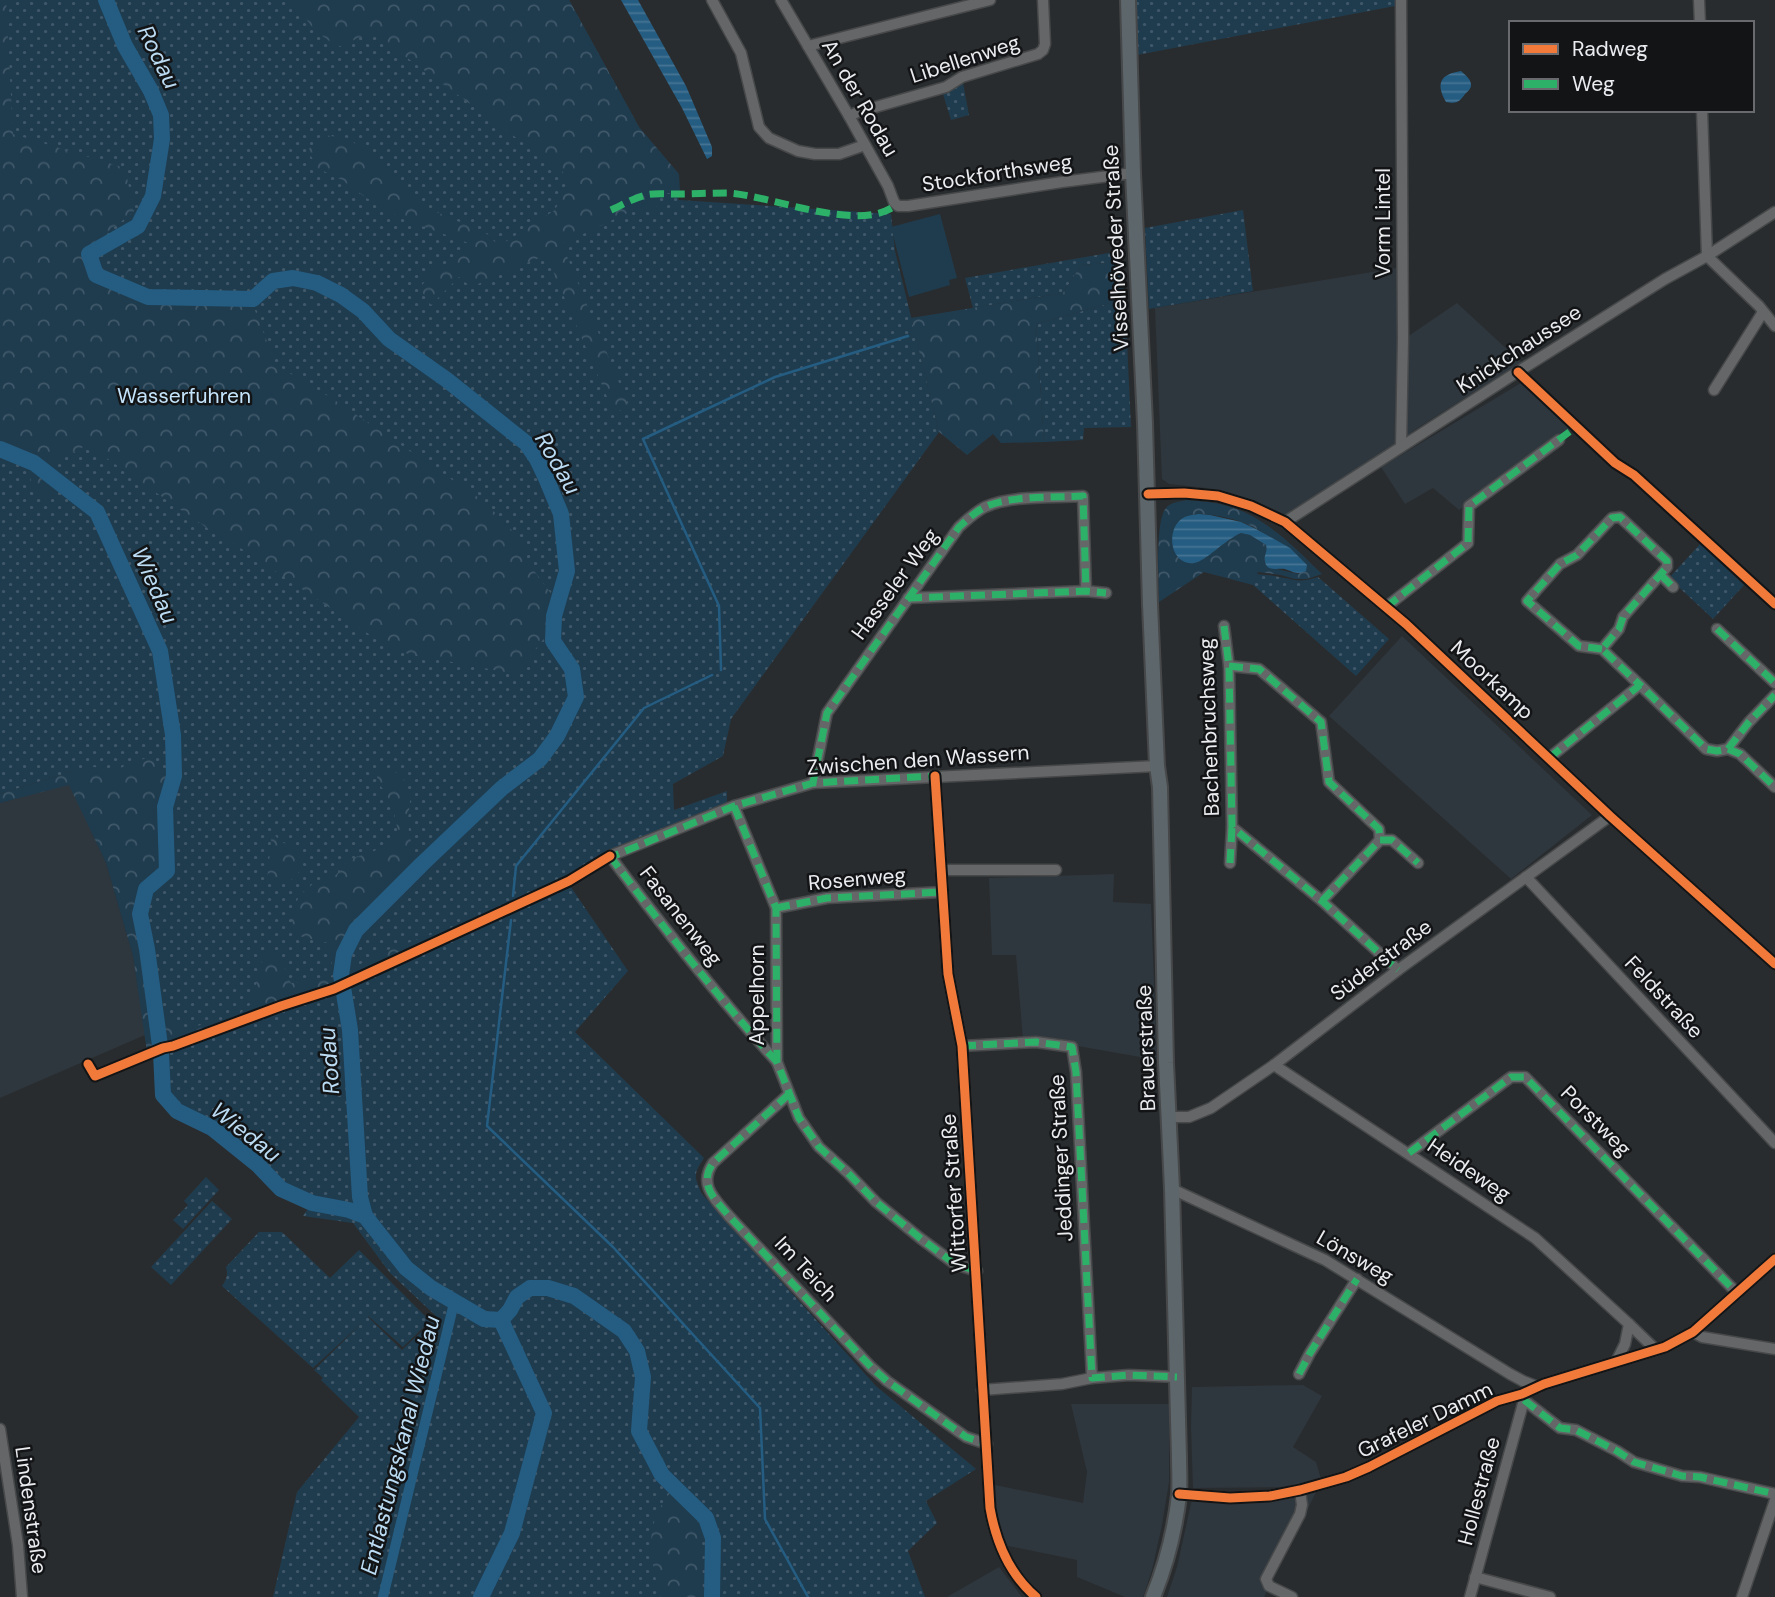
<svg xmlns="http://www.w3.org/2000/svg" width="1775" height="1597" font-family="'DM Sans',sans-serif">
	<defs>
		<pattern id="green-dots" width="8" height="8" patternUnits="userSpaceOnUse" patternTransform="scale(1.75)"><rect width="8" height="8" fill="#1f3c4f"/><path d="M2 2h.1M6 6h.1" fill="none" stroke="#405869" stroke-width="1.8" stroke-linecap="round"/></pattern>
		<pattern id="forest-crowns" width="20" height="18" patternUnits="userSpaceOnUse" patternTransform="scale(1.75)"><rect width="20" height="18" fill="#1f3c4f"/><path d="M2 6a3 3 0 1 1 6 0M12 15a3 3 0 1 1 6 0" fill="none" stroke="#405869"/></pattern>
		<pattern id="water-rules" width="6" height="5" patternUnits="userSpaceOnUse" patternTransform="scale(1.75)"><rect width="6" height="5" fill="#255d82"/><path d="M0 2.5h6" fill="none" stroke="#457494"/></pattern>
	</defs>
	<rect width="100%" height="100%" fill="#292c2e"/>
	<g fill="#2f373e">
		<path d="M1402,267L1404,339L1457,303L1521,362L1413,431L1401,442L1286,515L1235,495L1206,488L1169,484L1162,479L1155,308Z"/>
		<path d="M1526,380L1576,427L1459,510L1433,488L1405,504L1381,467Z"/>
		<path d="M1402,636L1592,815L1511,879L1329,716Z"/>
		<path d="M69,784L106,863L133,956L145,1035L0,1098V803Z"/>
		<path d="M1114,874L1113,902L1151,904L1157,1060L1072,1045L1023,1040L1016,955H992L989,878Z"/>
		<path d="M1303,1385L1322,1396L1293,1447L1316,1462L1321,1479L1293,1487L1193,1488L1191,1427L1192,1387Z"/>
		<path d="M1071,1404H1169V1482L1162,1525L1152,1570L1143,1597H1125L1077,1577V1560L1004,1545L998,1527L995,1485L1083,1503L1087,1472Z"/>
		<path d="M1317,1490L1264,1597H1167L1177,1567L1192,1499L1235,1501L1277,1500L1296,1498Z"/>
		<path d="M999,1567L1022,1597H947Z"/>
	</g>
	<g fill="url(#green-dots)">
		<path d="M0,0H569L679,200L891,214L895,251L939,432L731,719L723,756L673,784L674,810L727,791V804C671,825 617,849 564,877L628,971L575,1032L704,1158C693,1175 694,1176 702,1194L876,1386L976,1469L926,1501L937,1523L908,1551L925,1597H273L297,1492L359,1417L321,1380L323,1378L314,1370L363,1322L313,1368L222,1286C227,1279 228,1275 226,1267L259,1232H282L330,1278L359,1250L430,1321L403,1347L368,1316V1317L402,1350L437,1317L390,1273L353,1223L303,1216L309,1207L293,1202L277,1193L261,1175L216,1136L200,1127L184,1120L167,1109L158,1097L155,1045L134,899L70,772L0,794Z"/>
		<path d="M1133,0H1395V6L1137,55Z"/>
		<path d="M963,83L969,115L951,120L943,94Z"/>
		<path d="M1243,210L1253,291L1149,309L1145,228Z"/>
		<path d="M1120,251L1121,262L1081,265L1063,293L973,308L965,278Z"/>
		<path d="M1125,299L1131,427L1084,428L1083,440L1044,442L1036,324Z"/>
		<path d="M1700,544L1744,585L1713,619L1669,578Z"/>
		<path d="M1257,574C1264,575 1272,575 1279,577C1297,580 1299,583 1318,577L1389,639L1356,676L1253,585Z"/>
		<path d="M206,1177L219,1190L183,1229L173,1220L188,1205L184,1201Z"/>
		<path d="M212,1201L232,1219L171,1285L151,1267Z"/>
	</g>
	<g fill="url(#forest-crowns)" fill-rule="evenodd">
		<path d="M0,0H6L13,134L125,168L134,212L84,249L94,278L153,301L251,300L276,365L333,399L485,502L520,539L529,564L555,599L547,635L515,674L394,651L247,552L207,528L92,448L90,443L48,467L57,493L35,497L28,469L8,452L0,449Z"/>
		<path d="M292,0H569L639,127L679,174L680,192L649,195L656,198V208H638L562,244L629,407L614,413L546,255L471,287L459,277L431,305L420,289L432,269L448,264L471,244L400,218L365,197L342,180L317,168L308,150L322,135L348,138L385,167L406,192L432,210L487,234L499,246L555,210L567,186L563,172L372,32L338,47L315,31Z"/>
		<path d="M1121,262L1125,299L1036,324L1044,442L1001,443L993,434L967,455L939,432L911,318L1063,293L1081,265Z"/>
		<path d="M1186,500C1199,501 1212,502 1224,505C1264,515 1294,547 1322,574L1307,579H1295L1281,575L1258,572L1253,585L1204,572L1159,602C1159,583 1155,520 1166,508C1171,502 1179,502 1186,500ZM1199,514C1222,515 1249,521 1267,536C1279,546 1289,562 1299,574C1293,573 1267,568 1265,563C1263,557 1268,553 1266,545L1250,535L1241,533C1219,542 1197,577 1176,555Z"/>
		<path d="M152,757L166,774L160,827L163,869L134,899L137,922L146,919L162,1008L186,1028L235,1018L251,1004L264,951C281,952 285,970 291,983L334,977L328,943L295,935L291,916L299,896L315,882L336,875L349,859L372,852L399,839C397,826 395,812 389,800C383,784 376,788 377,769L400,773L411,794L408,819L409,832L416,866L353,929L340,955L335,977L390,949L498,911L333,988L282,1004L147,1052L133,956L106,863L69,785L0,803V794L89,766L116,771L131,762Z"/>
		<path d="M272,832L279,840L296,850L304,867L289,882L267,881Z"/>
		<path d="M670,1493L692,1513L702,1529L703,1597H660C651,1556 642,1528 670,1493Z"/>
	</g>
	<path fill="#1f3c4f" d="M940,214L957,278L949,280L950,285L909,297L891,227Z"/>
	<g fill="url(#water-rules)">
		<path d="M621,0H638L686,86L712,147V156L707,159L682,108Z"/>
		<path d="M1461,71C1465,75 1471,79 1471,85C1471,89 1468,91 1465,94C1459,102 1457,104 1446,102C1435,83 1441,74 1461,71Z"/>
		<path d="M1199,514L1210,515L1241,522L1256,529L1290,548L1307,565L1306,571C1296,575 1294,572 1285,569C1278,568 1267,572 1265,562C1263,555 1268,553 1266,545L1250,535L1241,533C1226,539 1205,562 1194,563C1170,566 1165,529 1183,518C1188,515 1194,515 1199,514Z"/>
	</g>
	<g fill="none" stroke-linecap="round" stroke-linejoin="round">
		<g stroke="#255d82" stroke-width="2.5">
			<path d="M721,670L719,606L643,439L775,377L908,336"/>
			<path d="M513,896L516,866L644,708L712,675"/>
			<path d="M511,920L487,1126L613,1247L760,1408L765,1519L808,1597"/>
		</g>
		<path stroke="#255d82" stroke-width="10" d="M383,1597L454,1303"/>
		<g stroke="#255d82" stroke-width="16">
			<path d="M106,0L125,46L151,91L161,115L162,139L153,196L138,226L89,254L96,275L148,297L253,299L273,281L293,278L317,283L341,295L363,311L389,339L447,380L526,443L537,459L546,478L561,514L567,571L554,616L553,641L572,669L576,697L557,736L540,759L502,788L422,864L356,930L344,954L341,975L350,1030L360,1197L365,1216"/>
			<path d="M0,449L34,463L97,512L160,651L173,735L174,776L165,807L167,871L146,889L140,914L147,949L161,1053L163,1095L177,1111L212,1128L258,1165L281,1189L312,1203L349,1210L365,1216L406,1268L431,1288L484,1319L501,1320L510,1310L517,1297L530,1288H548L574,1296L624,1331L637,1351L643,1377L639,1431L662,1475L706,1518L713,1538L712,1597"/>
			<path d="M481,1597L512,1533L544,1413L501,1320"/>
		</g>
		<g stroke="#464849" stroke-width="13">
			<g id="street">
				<path d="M712,0L741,53L759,127L769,138L798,151L815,154H839L865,145"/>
				<path d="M781,0L849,116L888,186L894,202L898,206H908L1062,182L1133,173"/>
				<path d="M1699,0L1700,23"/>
				<path d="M808,46L990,0"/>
				<path d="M1702,110L1707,256L1759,306L1775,326"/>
				<path d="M849,116L858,112L946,87L962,77L1038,54L1043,50L1045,44L1043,0"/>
				<path d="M1714,390L1763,312"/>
				<path d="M1401,447L1403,339L1401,0"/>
				<path d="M1148,494L1184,493L1218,496L1251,506L1285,522L1406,624L1610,816L1775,964"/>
				<path d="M1285,522L1511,376L1665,279L1707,256L1775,212"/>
				<path d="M1661,575L1673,587"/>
				<path d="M908,598L1086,591L1106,593"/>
				<path d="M1386,607L1468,543L1469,506L1559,440"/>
				<path d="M1224,626L1229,666L1232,827L1322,901L1398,970"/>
				<path d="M1717,629L1775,683"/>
				<path d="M1602,649L1579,646L1527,601L1560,564L1577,555L1612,518L1620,517L1667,561V567L1623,617L1619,629L1602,649L1640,685"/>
				<path d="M1229,666L1259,669L1321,722L1329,782L1379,829L1380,840H1392L1418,863"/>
				<path d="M1728,749L1749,722L1775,695"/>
				<path d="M1549,758L1640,685L1706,749L1717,751L1728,749L1740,754L1775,787"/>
				<path d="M935,776L948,974L962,1046L990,1508C996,1542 1009,1574 1036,1597"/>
				<path d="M813,783L827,713L959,527C968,519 975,512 985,507C1011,495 1055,498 1083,496L1086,591"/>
				<path d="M734,806L776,908L777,1062L799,1118L819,1147L848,1173L876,1202L920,1238L955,1264L977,1271"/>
				<path d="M1230,863L1232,827"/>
				<path d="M941,870H1056"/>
				<path d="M1526,877L1775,1143"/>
				<path d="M1322,901L1380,840"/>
				<path d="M776,908L827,898L942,892"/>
				<path d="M962,1046L1036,1042L1072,1047L1076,1072L1092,1378L1129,1375L1177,1377"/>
				<path d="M777,1062C717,996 663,927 610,856L734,806L813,783L1157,766"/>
				<path d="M1274,1065L1535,1238L1629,1324L1625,1344L1616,1362"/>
				<path d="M789,1094L713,1163C698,1185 715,1199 729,1216L871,1367L887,1381L966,1437L987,1444"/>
				<path d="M1169,1117H1189L1211,1108L1274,1065L1398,970L1610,816"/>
				<path d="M1409,1153L1511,1077H1525L1737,1293"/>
				<path d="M1172,1189L1325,1260L1510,1374L1523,1381L1538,1387"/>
				<path d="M1629,1324L1656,1350"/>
				<path d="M1693,1332L1702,1337L1775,1349"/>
				<path d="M1299,1374L1310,1353L1357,1279"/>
				<path d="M982,1390L1062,1384L1092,1378"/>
				<path d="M1524,1400L1560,1428L1576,1430L1617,1451L1634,1462L1682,1476L1700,1477L1775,1494"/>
				<path d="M0,1429L18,1545L22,1597"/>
				<path d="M1179,1494L1230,1498L1270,1496L1300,1490L1346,1477L1369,1467L1497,1401L1522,1394L1544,1384L1665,1347L1693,1332L1775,1259"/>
				<path d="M1475,1577L1550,1597"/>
				<path d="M1292,1597L1269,1586L1266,1579L1300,1514L1302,1505L1300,1490"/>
				<path d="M1470,1597L1524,1400L1522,1395"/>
				<path d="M1742,1597L1775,1500"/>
			</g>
		</g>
		<g stroke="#464849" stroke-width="18">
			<path id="primary" d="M1128,0L1133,173L1145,423L1150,604L1157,766L1160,787L1166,1063L1172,1189L1179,1457C1179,1469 1180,1483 1179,1495C1175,1530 1166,1565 1153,1597"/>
		</g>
		<use href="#street" stroke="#646667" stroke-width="10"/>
		<use href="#primary" stroke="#5d666b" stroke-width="14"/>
		<g stroke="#2db169" stroke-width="7" stroke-dasharray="14 7" stroke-linecap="butt">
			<path d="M611,210C622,205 634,198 646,195C654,193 665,194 673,194C691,194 709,193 727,193C771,195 859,234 896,205"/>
			<path d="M1661,575L1673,587"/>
			<path d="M908,598L1086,591L1106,593"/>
			<path d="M1386,607L1468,543L1469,506L1576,427"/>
			<path d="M1224,626L1229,666L1232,827L1322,901L1398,970"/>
			<path d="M1717,629L1775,683"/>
			<path d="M1602,649L1579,646L1527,601L1560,564L1577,555L1612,518L1620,517L1667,561V567L1623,617L1619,629L1602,649L1640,685"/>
			<path d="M1229,666L1259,669L1321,722L1329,782L1379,829L1380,840H1392L1418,863"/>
			<path d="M1728,749L1749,722L1775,695"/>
			<path d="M1549,758L1640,685L1706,749L1717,751L1728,749L1740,754L1775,787"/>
			<path d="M813,783L827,713L959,527C968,519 975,512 985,507C1011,495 1055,498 1083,496L1086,591"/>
			<path d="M734,806L776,908L777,1062L799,1118L819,1147L848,1173L876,1202L920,1238L955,1264L977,1271"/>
			<path d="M610,856C663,927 717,996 777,1062"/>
			<path d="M606,859L734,806L813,783L935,776"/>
			<path d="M1230,863L1232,827"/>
			<path d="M1322,901L1380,840"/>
			<path d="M776,908L827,898L942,892"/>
			<path d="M962,1046L1036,1042L1072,1047L1076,1072L1092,1378L1129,1375L1177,1377"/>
			<path d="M789,1094L713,1163C698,1185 715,1199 729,1216L871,1367L887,1381L966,1437L987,1444"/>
			<path d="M1409,1153L1511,1077H1525L1737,1293"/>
			<path d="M1299,1374L1310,1353L1357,1279"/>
			<path d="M1524,1400L1560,1428L1576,1430L1617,1451L1634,1462L1682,1476L1700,1477L1775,1494"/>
		</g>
		<g stroke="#121416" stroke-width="13">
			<g id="cycleway">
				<path d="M1518,372L1615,463L1634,475L1775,604"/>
				<path d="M1148,494L1184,493L1218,496L1251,506L1285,522L1406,624L1610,816L1775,964"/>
				<path d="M935,776L948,974L962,1046L990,1508C996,1542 1009,1574 1036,1597"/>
				<path d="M88,1064L95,1076L163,1048L173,1046L281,1006L334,989L569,881L610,856"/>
				<path d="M1179,1494L1230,1498L1270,1496L1300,1490L1346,1477L1369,1467L1497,1401L1522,1394L1544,1384L1665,1347L1693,1332L1775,1259"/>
			</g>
		</g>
		<use href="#cycleway" stroke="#f17a3a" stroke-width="9"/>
	</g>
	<g text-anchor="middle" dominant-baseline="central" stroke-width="5" stroke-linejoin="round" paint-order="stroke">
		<g font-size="21" fill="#eaecef" stroke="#121416">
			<text transform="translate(965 59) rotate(-18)">Libellenweg</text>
			<text transform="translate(860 98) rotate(60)">An der Rodau</text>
			<text transform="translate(997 173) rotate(-9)">Stockforthsweg</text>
			<text transform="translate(1383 223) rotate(-90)">Vorm Lintel</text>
			<text transform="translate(1116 248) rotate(-93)">Visselhöveder Straße</text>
			<text transform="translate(1519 349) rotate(-33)">Knickchaussee</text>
			<text transform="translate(895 584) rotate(-54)">Hasseler Weg</text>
			<text transform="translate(1492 680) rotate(43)">Moorkamp</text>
			<text transform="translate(1209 727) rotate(-92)">Bachenbruchsweg</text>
			<text transform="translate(918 760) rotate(-4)">Zwischen den Wassern</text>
			<text transform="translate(857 879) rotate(-5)">Rosenweg</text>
			<text transform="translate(681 916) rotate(52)">Fasanenweg</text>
			<text transform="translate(1381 960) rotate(-37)">Süderstraße</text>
			<text transform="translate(757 995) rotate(-90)">Appelhorn</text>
			<text transform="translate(1664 997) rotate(47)">Feldstraße</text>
			<text transform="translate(1146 1048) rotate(-92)">Brauerstraße</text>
			<text transform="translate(1596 1121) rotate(45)">Porstweg</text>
			<text transform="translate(1061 1158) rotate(-93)">Jeddinger Straße</text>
			<text transform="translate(1469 1170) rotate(34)">Heideweg</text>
			<text transform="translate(954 1193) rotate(-94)">Wittorfer Straße</text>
			<text transform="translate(1355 1257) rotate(30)">Lönsweg</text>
			<text transform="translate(806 1269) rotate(47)">Im Teich</text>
			<text transform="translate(1425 1420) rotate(-26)">Grafeler Damm</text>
			<text transform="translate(1479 1491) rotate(-75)">Hollestraße</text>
			<text transform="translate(31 1510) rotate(82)">Lindenstraße</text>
		</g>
		<g font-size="21" fill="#c5e5fd" stroke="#121416">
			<text x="184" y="396">Wasserfuhren</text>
		</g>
		<g font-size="23" font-style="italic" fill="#bbdbf3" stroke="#121416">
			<text transform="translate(159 57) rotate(64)">Rodau</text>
			<text transform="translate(558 463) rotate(60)">Rodau</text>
			<text transform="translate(155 585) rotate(66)">Wiedau</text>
			<text transform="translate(329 1061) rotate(-94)">Rodau</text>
			<text transform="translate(246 1132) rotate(38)">Wiedau</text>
			<text transform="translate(400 1445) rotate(-76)">Entlastungskanal Wiedau</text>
		</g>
	</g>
	<rect x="1509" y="21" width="245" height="91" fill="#121416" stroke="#686a6d" stroke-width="2"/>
	<rect x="1523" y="44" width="35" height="10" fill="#f17a3a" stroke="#686a6d" stroke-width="2"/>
	<text x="1572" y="56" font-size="21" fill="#eaecef">Radweg</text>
	<rect x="1523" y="79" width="35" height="10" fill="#2db169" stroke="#686a6d" stroke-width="2"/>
	<text x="1572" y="91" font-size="21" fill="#eaecef">Weg</text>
</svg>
